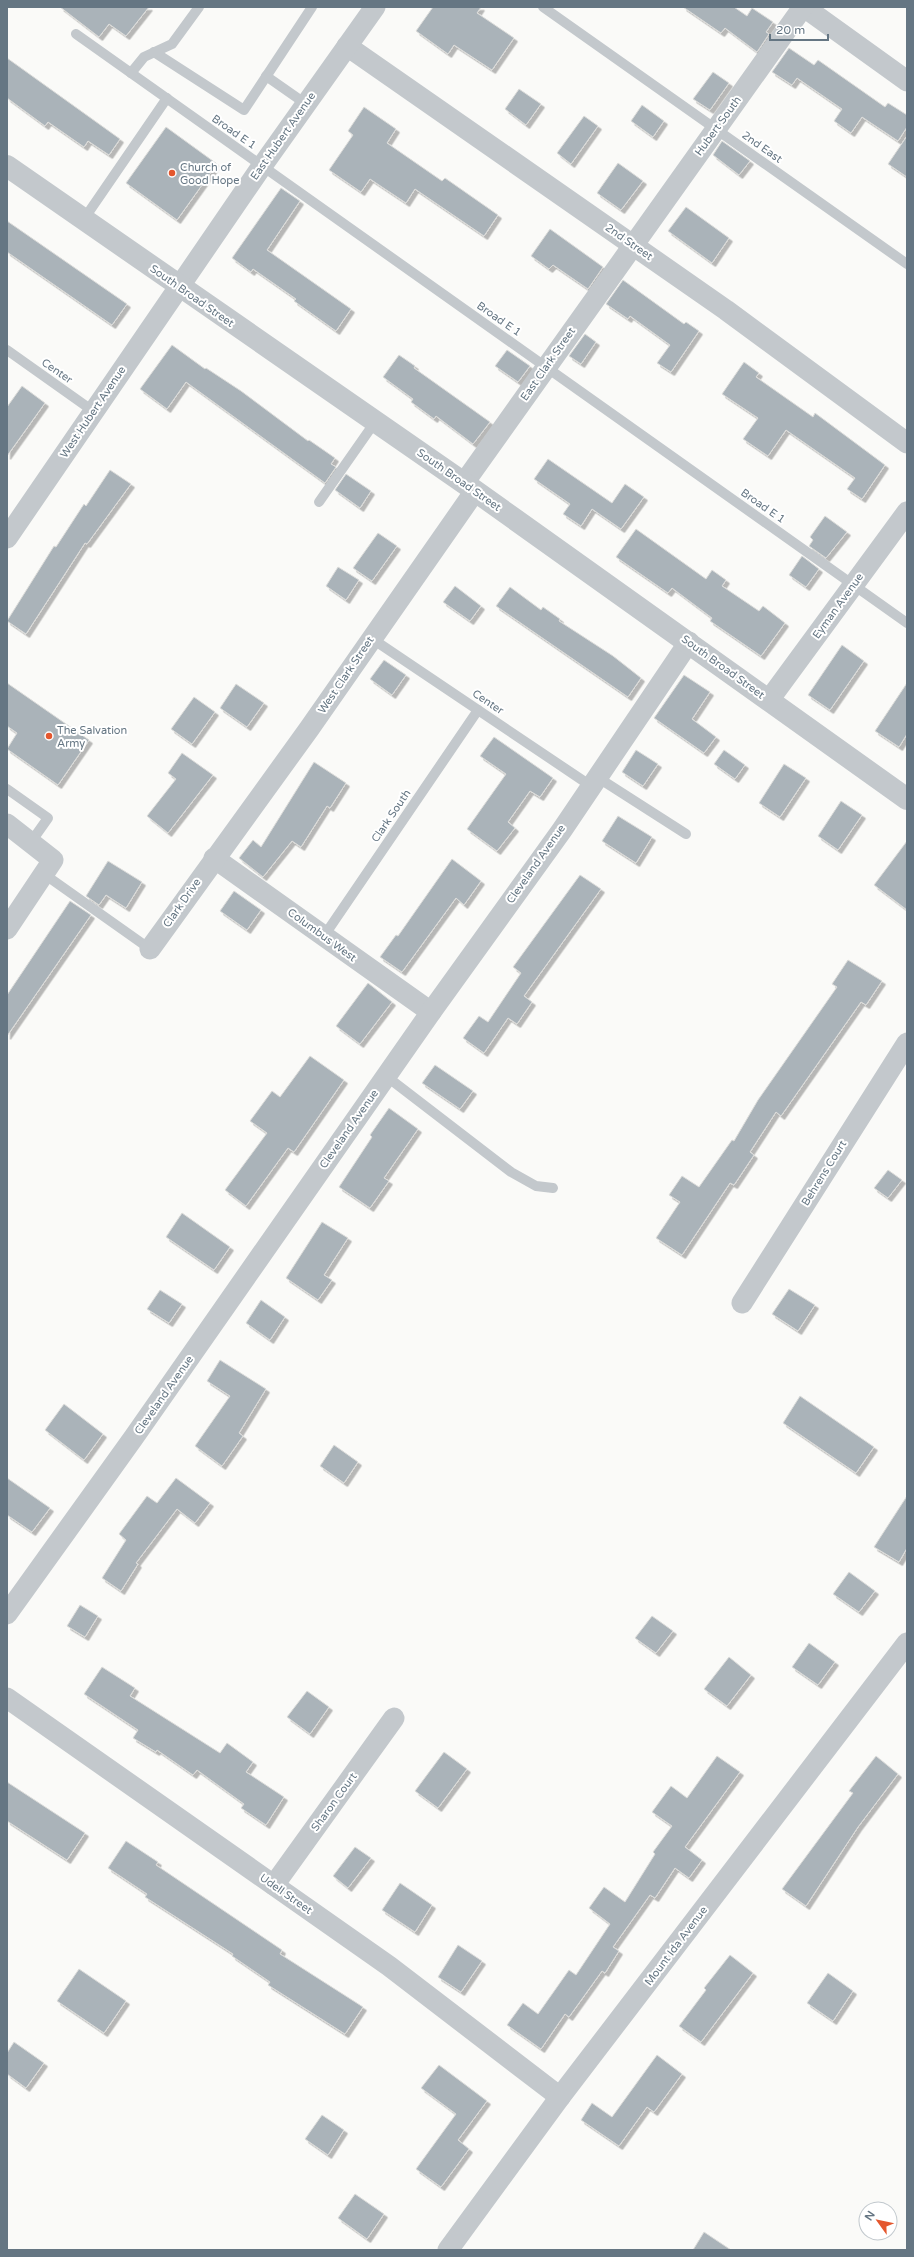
<svg xmlns="http://www.w3.org/2000/svg" width="914" height="2257" font-family="'Varela Round',sans-serif">
	<defs>
		<filter id="shadow"><feDropShadow dx="3.5" dy="3.5" stdDeviation="0" flood-color="#0004"/></filter>
	</defs>
	<rect width="100%" height="100%" fill="#fafaf8"/>
	<g fill="#aab3b9" stroke="#dcdcda" filter="url(#shadow)">
		<path d="M60,7H149L126,36L109,24L99,37Z"/>
		<path d="M433,7H481L477,13L514,38L492,70L454,45L448,54L416,31Z"/>
		<path d="M683,7H734L747,16L752,8L773,22L766,32L769,34L757,52L725,28L721,33Z"/>
		<path d="M789,48L814,65L818,60L885,107L888,103L907,115V127L898,141L862,117L851,133L834,121L842,109L797,78L792,85L772,72Z"/>
		<path d="M7,58L120,139L109,155L88,141L84,147L48,122L45,126L7,98Z"/>
		<path d="M713,72L729,83L710,110L693,99Z"/>
		<path d="M519,89L541,104L526,125L505,109Z"/>
		<path d="M642,105L664,121L653,137L631,121Z"/>
		<path d="M364,107L396,129L387,143L442,181L445,178L498,215L484,236L415,189L406,203L370,179L361,192L329,170L353,135L348,131Z"/>
		<path d="M584,116L598,126L571,164L557,153Z"/>
		<path d="M166,127L217,164L177,220L126,183Z"/>
		<path d="M907,136V177L888,164Z"/>
		<path d="M722,141L750,161L739,175L713,155Z"/>
		<path d="M618,163L643,181L621,210L597,193Z"/>
		<path d="M281,188L300,201L267,250L351,309L336,331L294,301L296,299L253,269L251,272L232,258Z"/>
		<path d="M686,207L729,238L712,263L668,231Z"/>
		<path d="M7,221L127,304L112,325L7,252Z"/>
		<path d="M550,229L603,267L588,289L553,265L549,269L531,256Z"/>
		<path d="M623,280L684,324L686,322L699,331L671,372L657,363L670,345L630,316L628,319L606,304Z"/>
		<path d="M585,334L596,342L581,364L569,356Z"/>
		<path d="M172,345L205,369L206,368L241,391L308,441L309,440L335,458L331,464L336,467L325,483L186,382L167,409L140,389Z"/>
		<path d="M507,350L530,366L518,382L495,366Z"/>
		<path d="M399,355L415,366L414,368L490,422L473,444L436,416L434,419L411,402L413,399L383,377Z"/>
		<path d="M744,362L759,373L756,377L813,417L815,413L885,465L862,499L847,489L855,478L786,430L768,456L743,439L758,418L722,394Z"/>
		<path d="M22,386L45,403L7,456V407Z"/>
		<path d="M548,459L612,503L625,484L644,497L621,529L592,509L581,526L563,514L570,504L534,479Z"/>
		<path d="M110,470L131,484L87,544L85,543L26,634L7,621L54,546L56,547L84,504L86,506Z"/>
		<path d="M346,474L371,491L360,508L335,490Z"/>
		<path d="M825,516L847,532L826,558L809,546L813,540L810,537Z"/>
		<path d="M636,529L706,579L712,570L726,580L722,586L759,611L763,606L785,623L761,656L710,621L712,618L672,588L668,593L616,557Z"/>
		<path d="M378,533L397,546L372,581L353,568Z"/>
		<path d="M802,556L819,569L806,587L789,575Z"/>
		<path d="M338,567L359,580L346,600L326,586Z"/>
		<path d="M455,586L481,606L470,621L443,602Z"/>
		<path d="M510,587L541,610L543,607L560,619L559,621L613,656L641,678L628,697L496,606Z"/>
		<path d="M842,645L864,661L830,710L808,695Z"/>
		<path d="M384,660L406,675L392,695L370,679Z"/>
		<path d="M684,675L710,692L692,719L716,737L704,753L654,718Z"/>
		<path d="M7,683L89,740L58,785L7,749L17,733L7,726Z"/>
		<path d="M907,683V734L899,747L875,731Z"/>
		<path d="M236,684L264,703L247,727L220,708Z"/>
		<path d="M194,697L215,712L192,744L171,729Z"/>
		<path d="M494,737L553,778L540,797L530,791L508,822L515,828L497,851L467,829L506,774L480,756Z"/>
		<path d="M636,750L658,764L643,786L622,772Z"/>
		<path d="M724,750L745,765L735,779L714,764Z"/>
		<path d="M182,753L213,775L168,833L147,816L176,779L168,773Z"/>
		<path d="M314,762L346,783L330,808L327,806L301,847L292,841L263,877L239,858L253,840L261,847Z"/>
		<path d="M784,764L806,778L780,817L759,803Z"/>
		<path d="M841,801L862,815L838,850L818,836Z"/>
		<path d="M618,816L652,837L636,863L602,841Z"/>
		<path d="M907,841V910L874,885Z"/>
		<path d="M452,859L481,881L464,905L456,898L402,972L380,957L396,935L398,936Z"/>
		<path d="M108,861L142,882L126,908L106,895L99,905L86,896Z"/>
		<path d="M580,875L601,889L524,996L532,1002L517,1024L508,1018L484,1053L463,1038L479,1016L488,1022L521,973L513,967Z"/>
		<path d="M234,891L261,910L247,930L220,911Z"/>
		<path d="M70,901L91,915L7,1036V995Z"/>
		<path d="M848,960L882,981L866,1005L861,1002L781,1116L776,1112L750,1152L754,1155L734,1185L730,1183L682,1255L656,1238L680,1202L669,1195L682,1176L699,1187L732,1140L734,1141L758,1100L837,987L832,984Z"/>
		<path d="M368,983L392,1002L360,1044L336,1026Z"/>
		<path d="M310,1056L344,1080L294,1152L288,1148L246,1206L225,1190L267,1133L250,1121L272,1091L280,1097Z"/>
		<path d="M435,1065L473,1091L460,1109L422,1083Z"/>
		<path d="M389,1108L418,1129L384,1178L389,1181L370,1208L339,1187L372,1137L370,1135Z"/>
		<path d="M888,1170L902,1180L888,1198L874,1188Z"/>
		<path d="M182,1213L230,1247L214,1270L166,1237Z"/>
		<path d="M322,1222L348,1238L324,1275L332,1280L318,1300L286,1278Z"/>
		<path d="M789,1289L815,1305L798,1331L772,1314Z"/>
		<path d="M160,1290L182,1304L169,1323L147,1309Z"/>
		<path d="M261,1300L285,1317L270,1340L246,1323Z"/>
		<path d="M220,1360L266,1389L239,1433L243,1436L222,1466L195,1446L230,1396L207,1381Z"/>
		<path d="M800,1396L874,1447L856,1473L783,1423Z"/>
		<path d="M64,1404L103,1434L84,1460L45,1430Z"/>
		<path d="M334,1445L358,1462L344,1483L320,1466Z"/>
		<path d="M7,1478L50,1508L32,1532L7,1515Z"/>
		<path d="M176,1478L210,1503L195,1523L177,1509L136,1563L138,1564L121,1591L102,1578L126,1540L119,1534L147,1496L157,1503Z"/>
		<path d="M907,1496V1548L899,1562L874,1547Z"/>
		<path d="M849,1572L875,1591L859,1612L833,1594Z"/>
		<path d="M80,1605L98,1616L85,1637L67,1626Z"/>
		<path d="M652,1616L673,1631L656,1653L635,1638Z"/>
		<path d="M809,1643L835,1662L818,1685L792,1667Z"/>
		<path d="M729,1657L751,1675L727,1706L704,1689Z"/>
		<path d="M102,1667L135,1688L130,1696L220,1753L227,1743L253,1762L246,1772L284,1797L266,1825L241,1808L244,1804L197,1770L193,1775L157,1750L156,1752L133,1738L138,1730L84,1694Z"/>
		<path d="M307,1691L329,1707L310,1734L287,1717Z"/>
		<path d="M444,1752L467,1769L438,1808L415,1791Z"/>
		<path d="M717,1756L740,1772L685,1847L702,1860L689,1878L675,1868L655,1898L650,1895L613,1947L619,1951L605,1973L602,1971L569,2017L565,2014L541,2049L507,2025L523,2003L538,2014L569,1970L576,1975L610,1924L589,1908L604,1887L625,1902L655,1854L653,1852L672,1826L652,1812L671,1786L687,1798Z"/>
		<path d="M876,1756L898,1774L858,1827L806,1906L782,1889L853,1793L849,1791Z"/>
		<path d="M7,1782L85,1833L67,1860L7,1821Z"/>
		<path d="M126,1841L158,1862L156,1865L282,1950L280,1954L363,2007L345,2034L268,1985L270,1982L232,1956L233,1954L145,1897L147,1894L108,1868Z"/>
		<path d="M355,1847L371,1858L348,1888L333,1876Z"/>
		<path d="M400,1883L432,1905L415,1932L382,1910Z"/>
		<path d="M458,1945L482,1961L461,1992L438,1977Z"/>
		<path d="M730,1955L753,1973L701,2042L679,2026L706,1990L704,1988Z"/>
		<path d="M79,1969L126,2001L104,2033L57,2001Z"/>
		<path d="M828,1973L853,1991L833,2021L807,2003Z"/>
		<path d="M14,2042L44,2063L26,2088L7,2074V2053Z"/>
		<path d="M657,2055L682,2074L654,2112L647,2107L619,2146L581,2120L592,2103L612,2117Z"/>
		<path d="M439,2065L487,2101L458,2140L469,2149L441,2187L416,2169L456,2114L421,2088Z"/>
		<path d="M322,2115L344,2130L328,2155L305,2139Z"/>
		<path d="M355,2194L384,2214L367,2239L338,2218Z"/>
		<path d="M704,2232L731,2250H693Z"/>
	</g>
	<g fill="none" stroke-linecap="round" stroke-linejoin="round">
		<g stroke="#c3c8cc" stroke-width="10">
			<path d="M543,7L907,264"/>
			<path d="M76,34L907,623"/>
			<path d="M154,52L244,110L312,7"/>
			<path d="M131,73L144,57L172,44L199,7"/>
			<path d="M266,76L306,104"/>
			<path d="M84,219L167,98"/>
			<path d="M7,350L93,411"/>
			<path d="M319,502L375,422"/>
			<path d="M371,638L591,786"/>
			<path d="M597,777L686,834"/>
			<path d="M7,789L48,818L31,842"/>
			<path d="M44,874L150,949"/>
			<path d="M324,936L478,710"/>
			<path d="M386,1076L511,1172L536,1186L553,1188"/>
		</g>
		<g stroke="#c3c8cc" stroke-width="21">
			<path d="M804,7L907,81"/>
			<path d="M347,46L726,310L907,443"/>
			<path d="M464,483L803,7"/>
			<path d="M7,538L262,166L375,7"/>
			<path d="M769,700L907,512"/>
			<path d="M7,824L53,860L7,929"/>
			<path d="M214,858L431,1012"/>
			<path d="M150,949L309,729L475,491"/>
			<path d="M742,1303L907,1043"/>
			<path d="M7,1614L134,1437L431,1012L562,830L689,642"/>
			<path d="M7,1698L389,1966L560,2097"/>
			<path d="M274,1885L394,1718"/>
			<path d="M448,2250L560,2097L907,1643"/>
		</g>
		<path stroke="#c3c8cc" stroke-width="22" d="M7,166L464,483L907,799"/>
	</g>
	<g fill="#e4572e" stroke="#fff" stroke-width="1.5">
		<circle cx="172" cy="173" r="4"/>
		<circle cx="49" cy="736" r="4"/>
	</g>
	<g text-anchor="middle" dominant-baseline="central" stroke-width="4" stroke-linejoin="round" paint-order="stroke">
		<g font-size="11" fill="#657683" stroke="#fff">
			<text transform="translate(718 126) rotate(-54)">Hubert South</text>
			<text transform="translate(234 132) rotate(35)">Broad E 1</text>
			<text transform="translate(283 136) rotate(-55)">East Hubert Avenue</text>
			<text transform="translate(762 147) rotate(35)">2nd East</text>
			<text transform="translate(629 242) rotate(35)">2nd Street</text>
			<text transform="translate(192 296) rotate(35)">South Broad Street</text>
			<text transform="translate(499 319) rotate(35)">Broad E 1</text>
			<text transform="translate(548 364) rotate(-55)">East Clark Street</text>
			<text transform="translate(57 371) rotate(35)">Center</text>
			<text transform="translate(93 412) rotate(-56)">West Hubert Avenue</text>
			<text transform="translate(459 480) rotate(35)">South Broad Street</text>
			<text transform="translate(763 506) rotate(35)">Broad E 1</text>
			<text transform="translate(838 606) rotate(-54)">Eyman Avenue</text>
			<text transform="translate(723 667) rotate(36)">South Broad Street</text>
			<text transform="translate(346 675) rotate(-56)">West Clark Street</text>
			<text transform="translate(488 702) rotate(34)">Center</text>
			<text transform="translate(391 816) rotate(-56)">Clark South</text>
			<text transform="translate(536 864) rotate(-55)">Cleveland Avenue</text>
			<text transform="translate(182 903) rotate(-55)">Clark Drive</text>
			<text transform="translate(322 935) rotate(36)">Columbus West</text>
			<text transform="translate(349 1129) rotate(-55)">Cleveland Avenue</text>
			<text transform="translate(824 1173) rotate(-58)">Behrens Court</text>
			<text transform="translate(164 1395) rotate(-55)">Cleveland Avenue</text>
			<text transform="translate(334 1802) rotate(-54)">Sharon Court</text>
			<text transform="translate(286 1894) rotate(35)">Udell Street</text>
			<text transform="translate(676 1946) rotate(-53)">Mount Ida Avenue</text>
		</g>
		<g font-size="11" fill="#657683" stroke="#fff" text-anchor="start">
			<text x="180" y="167">Church of<tspan x="180" dy="13">Good Hope</tspan></text>
			<text x="57" y="730">The Salvation<tspan x="57" dy="13">Army</tspan></text>
		</g>
	</g>
	<rect width="914" height="2257" fill="none" stroke="#657683" stroke-width="16"/>
	<g transform="translate(878 2221) rotate(303)"><circle r="19" fill="#ffffff" stroke="#c1c8cd"/>
	<path d="M0-3L7 15L0 10L-7 15Z" fill="#e4572e"/>
	<text y="-6" font-size="11" font-weight="bold" text-anchor="middle" fill="#657683">N</text>
	</g>
	<path d="M770 34v6h58v-6" fill="none" stroke="#657683" stroke-width="2"/>
	<text x="776" y="34" font-size="12" fill="#657683" stroke="#ffffff" stroke-width="3" paint-order="stroke">20 m</text>
</svg>
